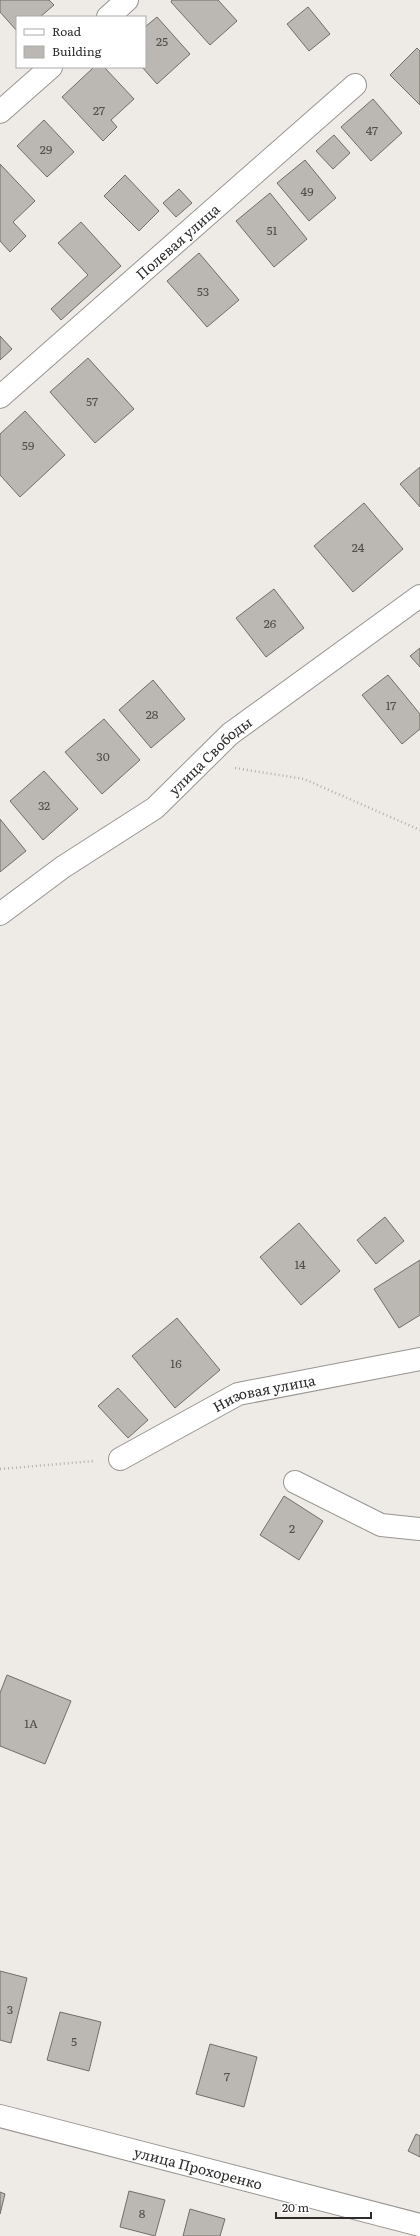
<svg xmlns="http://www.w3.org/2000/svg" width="420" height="2236" font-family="Literata,serif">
	<rect width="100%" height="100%" fill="#eeeae5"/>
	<g fill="#bbb7b2" stroke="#716e69">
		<path d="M0,0H49L54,5L40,17H17V31L0,12Z"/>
		<path d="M172,0H218L237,21L210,45L171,2Z"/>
		<path d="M308,7L330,34L309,51L287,24Z"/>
		<path d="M157,17L190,54L157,84L142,67H145V27Z"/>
		<path d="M417,48L420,51V105L390,75Z"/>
		<path d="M94,67H104L134,99L111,120L117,127L103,141L62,97Z"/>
		<path d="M373,99L402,133L371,161L341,127Z"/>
		<path d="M44,120L74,152L47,177L17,146Z"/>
		<path d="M334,135L350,153L333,169L316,151Z"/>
		<path d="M305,160L336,198L309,221L277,183Z"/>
		<path d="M0,164L35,201L13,222L26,236L10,252L0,241Z"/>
		<path d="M125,175L159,211L139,231L104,196Z"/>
		<path d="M179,189L192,203L176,217L163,203Z"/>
		<path d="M270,193L307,239L274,267L236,221Z"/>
		<path d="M81,222L121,266L61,320L51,309L88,275L58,243Z"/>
		<path d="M199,253L239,300L207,327L167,281Z"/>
		<path d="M0,336L12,349L0,360Z"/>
		<path d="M88,358L134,409L95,443L50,392Z"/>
		<path d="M25,411L65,455L20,497L0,475V434Z"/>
		<path d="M420,467V507L400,484Z"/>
		<path d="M364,503L403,549L353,592L314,546Z"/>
		<path d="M274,589L304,628L266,657L236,618Z"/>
		<path d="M420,648V667L410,656Z"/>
		<path d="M388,675L420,714V729L402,744L362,695Z"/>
		<path d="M153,680L185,719L151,748L119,710Z"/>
		<path d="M104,719L140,760L102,794L65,752Z"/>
		<path d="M44,771L78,809L43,840L10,801Z"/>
		<path d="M0,819L26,851L0,872Z"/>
		<path d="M385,1217L404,1241L376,1264L357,1240Z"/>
		<path d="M299,1223L340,1271L301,1305L260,1257Z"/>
		<path d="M420,1260V1315L399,1328L374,1289Z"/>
		<path d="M177,1318L220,1370L175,1408L132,1356Z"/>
		<path d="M118,1388L148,1420L128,1438L98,1406Z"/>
		<path d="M284,1496L323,1521L299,1560L260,1535Z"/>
		<path d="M7,1675L71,1701L45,1764L0,1746V1693Z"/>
		<path d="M0,1971L27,1978L11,2043L0,2040Z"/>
		<path d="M60,2012L101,2022L89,2071L47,2060Z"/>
		<path d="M210,2044L257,2057L244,2107L196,2094Z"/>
		<path d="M416,2134L420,2136V2157L408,2151Z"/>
		<path d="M129,2191L165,2200L155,2236L120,2227Z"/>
		<path d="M0,2192L5,2194L0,2214Z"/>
		<path d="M190,2209L225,2219L220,2236H183Z"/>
	</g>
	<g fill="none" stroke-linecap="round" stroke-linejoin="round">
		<g stroke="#989590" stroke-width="24">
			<g id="street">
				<path d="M108,17L127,0"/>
				<path d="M0,112L51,67"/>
				<path id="s1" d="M0,397L355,85"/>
				<path id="s2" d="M0,914L63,867L155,808L230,734L420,596"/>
				<path id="s3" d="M120,1459L238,1394L420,1359"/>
				<path d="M295,1482L381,1525L420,1529"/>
				<path id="s4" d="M0,2116L420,2225"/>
			</g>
		</g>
		<g stroke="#b3afab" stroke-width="2.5" stroke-dasharray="1 3" stroke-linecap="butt">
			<path d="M235,768L304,779L420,830"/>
			<path d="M0,1469L94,1461"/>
		</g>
		<use href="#street" stroke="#fff" stroke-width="22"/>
	</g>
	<g text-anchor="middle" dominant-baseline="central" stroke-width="3" stroke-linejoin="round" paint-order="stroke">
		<g font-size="12" fill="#514f4c">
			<text x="162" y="41">25</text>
			<text x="99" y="110">27</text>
			<text x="372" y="130">47</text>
			<text x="46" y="149">29</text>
			<text x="307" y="191">49</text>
			<text x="272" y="230">51</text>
			<text x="203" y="291">53</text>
			<text x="92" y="401">57</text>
			<text x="28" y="445">59</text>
			<text x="358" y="547">24</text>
			<text x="270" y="623">26</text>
			<text x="391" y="705">17</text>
			<text x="152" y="714">28</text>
			<text x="103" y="756">30</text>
			<text x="44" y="805">32</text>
			<text x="300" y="1264">14</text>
			<text x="176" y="1363">16</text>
			<text x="292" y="1528">2</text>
			<text x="31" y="1723">1А</text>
			<text x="10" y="2009">3</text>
			<text x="74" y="2041">5</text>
			<text x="227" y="2076">7</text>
			<text x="142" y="2213">8</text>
		</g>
		<g font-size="14" fill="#2e2c2a" stroke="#fff">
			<text stroke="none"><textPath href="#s1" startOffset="236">Полевая улица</textPath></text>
			<text stroke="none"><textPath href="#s2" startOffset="264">улица Свободы</textPath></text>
			<text stroke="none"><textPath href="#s3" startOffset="160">Низовая улица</textPath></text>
			<text stroke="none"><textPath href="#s4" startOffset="205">улица Прохоренко</textPath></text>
		</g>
	</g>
	<rect x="16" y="16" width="130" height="52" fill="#ffffff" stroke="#ababaa"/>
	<rect x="24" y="29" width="20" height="6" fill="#ffffff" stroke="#ababaa"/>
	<text x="52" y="36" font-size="12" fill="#2e2c2a">Road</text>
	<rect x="24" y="46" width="20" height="12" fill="#bbb7b2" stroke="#ababaa"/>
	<text x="52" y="56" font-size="12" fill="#2e2c2a">Building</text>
	<path d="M276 2212v6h95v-6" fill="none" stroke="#2e2c2a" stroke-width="2"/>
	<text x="282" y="2212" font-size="12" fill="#2e2c2a" stroke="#ffffff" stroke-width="3" paint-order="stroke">20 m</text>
</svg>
